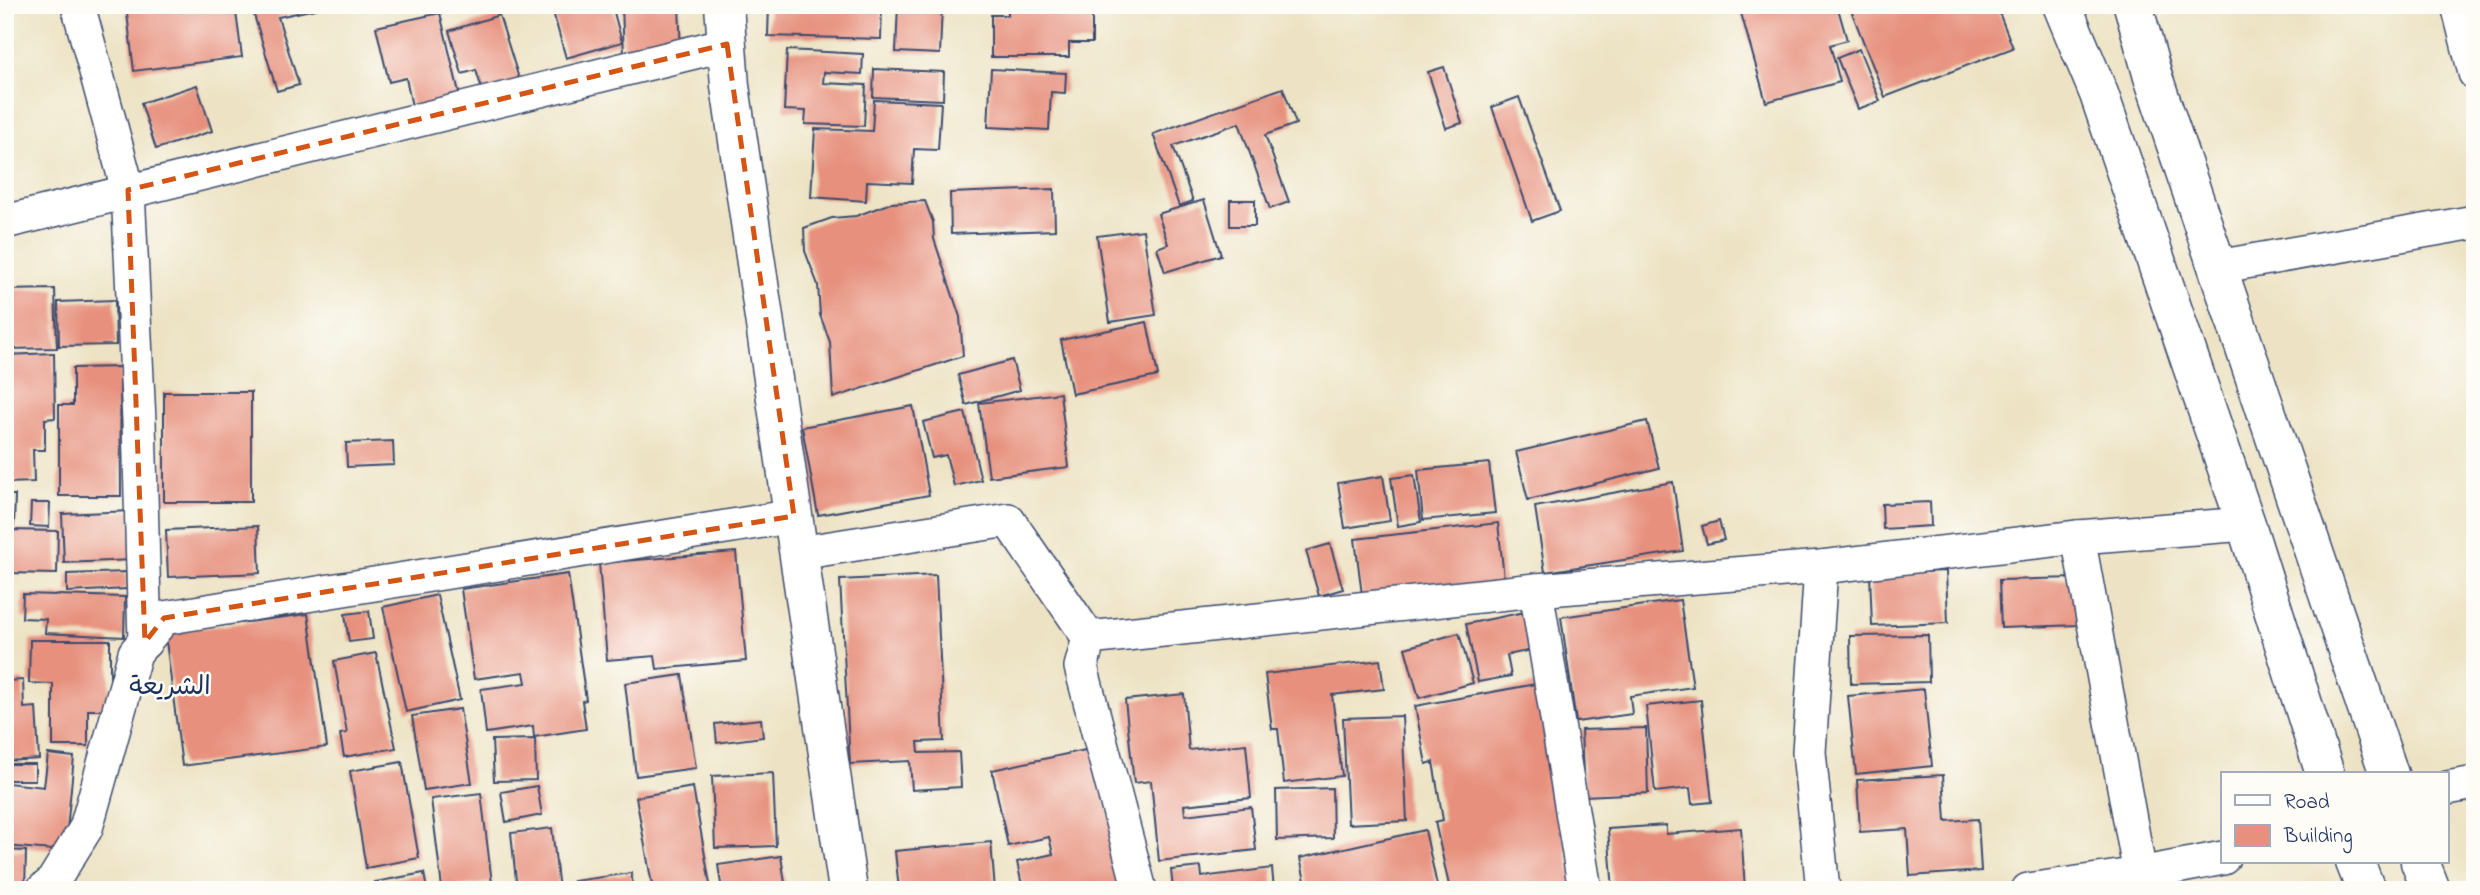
<svg xmlns="http://www.w3.org/2000/svg" width="2480" height="895" font-family="'Indie Flower','Playpen Sans Arabic',sans-serif">
	<rect width="100%" height="100%" fill="#fdfcf7"/>
	<filter id="ink" filterUnits="userSpaceOnUse"><feTurbulence type="fractalNoise" baseFrequency=".0143" numOctaves="2"/><feDisplacementMap in="SourceGraphic" scale="14" xChannelSelector="R" yChannelSelector="G"/><feConvolveMatrix kernelMatrix="1 2 1 2 8 2 1 2 1" color-interpolation-filters="sRGB"/></filter>
	<filter id="wash" filterUnits="userSpaceOnUse"><feTurbulence type="fractalNoise" baseFrequency=".00686" numOctaves="4" result="noise"/><feDisplacementMap in="SourceGraphic" scale="28" xChannelSelector="R" yChannelSelector="G"/><feGaussianBlur stdDeviation="1.57" result="paint"/><feColorMatrix in="noise" values="0 0 0 0 0 0 0 0 0 0 0 0 0 0 0 0 0 1.4 0 .05"/><feComposite in="paint" operator="in"/></filter>
	<g filter="url(#wash)">
		<rect width="100%" height="100%" fill="#ede3c4"/>
		<g id="blocks">
			<g fill="#e7907d">
				<path d="M126,5H235L242,57L134,71Z"/>
				<path d="M251,5H319L320,8L278,17L299,85L277,91Z"/>
				<path d="M438,5H457V6L440,10Z"/>
				<path d="M551,5H612L622,42L566,58Z"/>
				<path d="M622,5H679L681,54L624,57Z"/>
				<path d="M769,5H882L881,39L768,36Z"/>
				<path d="M898,5H942L940,54L896,52Z"/>
				<path d="M1008,5H1092V43H1069V57H991V15H1008Z"/>
				<path d="M1724,5H1757V6L1726,14Z"/>
				<path d="M1770,5H1837L1847,40L1830,45L1840,82L1766,102L1741,13Z"/>
				<path d="M1849,5H1996L2013,48L1885,97Z"/>
				<path d="M440,13L462,105L414,116L406,78L389,82L376,27Z"/>
				<path d="M499,15L521,85L484,96L476,70L462,74L449,31Z"/>
				<path d="M1859,49L1880,101L1858,109L1837,58Z"/>
				<path d="M787,50L863,54L862,74L824,72L823,83L866,85L864,126L805,124L806,111L784,110Z"/>
				<path d="M1444,67L1462,123L1446,128L1428,72Z"/>
				<path d="M874,69L944,72L943,100L873,97Z"/>
				<path d="M991,69L1066,73L1065,93L1051,92L1049,130L988,127Z"/>
				<path d="M197,85L212,131L156,149L141,103Z"/>
				<path d="M1283,88L1296,124L1265,135L1289,202L1270,209L1239,123L1173,146L1193,201L1179,206L1153,134Z"/>
				<path d="M1519,97L1560,211L1532,221L1492,107Z"/>
				<path d="M874,100L941,103L938,150L914,149L912,183L867,181L866,201L811,197L815,129L872,131Z"/>
				<path d="M1054,189L1055,230L951,234L950,193Z"/>
				<path d="M1204,200L1221,255L1165,272L1157,248L1168,244L1158,214Z"/>
				<rect x="1230" y="200" width="25" height="26"/>
				<path d="M925,201L933,222L934,239L960,317L963,356L833,398L830,342L820,315L818,285L805,251L804,228L832,218L856,216L891,203Z"/>
				<path d="M1143,230L1156,315L1110,322L1097,236Z"/>
				<path d="M55,289L57,348L5,349V290Z"/>
				<path d="M115,300L116,345L59,346L58,302Z"/>
				<path d="M1147,322L1158,376L1072,394L1061,340Z"/>
				<path d="M54,353L55,418L45,419V450H33L34,482L5,483V355Z"/>
				<path d="M1012,360L1020,390L966,405L958,375Z"/>
				<path d="M120,367L121,496H59V405H73V368Z"/>
				<rect x="164" y="392" width="87" height="110"/>
				<path d="M1060,393L1069,467L989,477L979,403Z"/>
				<path d="M913,406L929,495L818,515L802,427Z"/>
				<path d="M965,412L981,480L954,486L946,455L932,458L923,422Z"/>
				<path d="M1647,421L1659,468L1528,500L1516,452Z"/>
				<path d="M393,441L394,465L347,467L346,443Z"/>
				<path d="M1489,463L1495,513L1423,520L1418,470Z"/>
				<path d="M1414,475L1421,522L1398,526L1391,478Z"/>
				<path d="M1383,476L1390,521L1345,528L1338,483Z"/>
				<path d="M1673,482L1683,551L1545,572L1535,507Z"/>
				<path d="M5,495H15L14,526H5Z"/>
				<path d="M1930,502L1931,526L1883,529L1882,504Z"/>
				<path d="M31,503H50L49,527L30,526Z"/>
				<path d="M131,511L133,560L64,563L62,514Z"/>
				<path d="M1719,521L1724,540L1707,544L1702,526Z"/>
				<path d="M1498,523L1505,587L1363,603L1355,539Z"/>
				<path d="M258,526L260,573L168,577L166,530Z"/>
				<path d="M11,530L58,531L57,574L10,573Z"/>
				<path d="M1330,544L1343,589L1319,596L1306,551Z"/>
				<path d="M736,552L746,661L657,669L655,656L607,660L599,563Z"/>
				<path d="M1946,571L1948,623L1872,626L1870,574Z"/>
				<path d="M126,572L127,589L67,592V574Z"/>
				<path d="M568,574L586,700L582,701L586,729L534,737L533,726L486,733L481,689L526,683L524,672L474,679L461,589Z"/>
				<path d="M936,575L944,741L918,742L919,753L959,752L961,787L912,790L910,761L850,764L840,580Z"/>
				<path d="M2076,578L2078,625L2001,628L1999,580Z"/>
				<path d="M23,594L125,597L124,637L45,633L46,619L22,618Z"/>
				<path d="M437,595L460,700L406,712L383,607Z"/>
				<path d="M1680,600L1693,687L1630,696L1632,714L1576,722L1561,617Z"/>
				<path d="M369,611L373,639L349,642L345,614Z"/>
				<path d="M1525,612L1532,650L1507,655L1511,676L1478,682L1466,624Z"/>
				<path d="M308,614L327,747L182,766L165,633Z"/>
				<path d="M1459,633L1473,683L1419,698L1405,648Z"/>
				<path d="M1928,635L1929,682L1851,684L1850,636Z"/>
				<path d="M30,640H110V710H88V746H53V684L29,683Z"/>
				<path d="M376,653L396,748L344,757L340,734L347,733L334,661Z"/>
				<path d="M1380,660L1384,689L1332,695L1342,776L1284,783L1278,729H1272L1265,674Z"/>
				<path d="M682,675L696,768L636,776L625,683Z"/>
				<path d="M23,680L24,708L36,707L39,759L6,761L5,681Z"/>
				<path d="M1536,684L1574,890H1450L1435,822L1443,820L1433,762L1426,764L1415,706Z"/>
				<path d="M1924,689L1932,766L1856,774L1848,696Z"/>
				<path d="M1184,694L1189,750L1246,744L1251,798L1184,805L1185,815L1251,807L1256,850L1159,861L1151,781L1134,783L1125,700Z"/>
				<path d="M1701,700L1712,802L1692,804L1690,788L1655,792L1646,706Z"/>
				<path d="M460,709L472,783L424,790L412,716Z"/>
				<path d="M1402,716L1407,821L1348,824L1343,718Z"/>
				<path d="M761,719L763,737L717,743L715,724Z"/>
				<path d="M1646,728L1648,793L1584,796L1581,730Z"/>
				<path d="M535,739L536,780L494,781L492,740Z"/>
				<path d="M1095,748L1127,890H1023L1017,862L1053,854L1049,837L1008,846L992,770Z"/>
				<path d="M48,754L74,757L65,851L5,846L8,783L44,787Z"/>
				<path d="M402,762L419,858L366,868L350,771Z"/>
				<rect x="5" y="764" width="30" height="16"/>
				<path d="M773,773L776,846L715,848L712,776Z"/>
				<path d="M1943,775L1946,821L1978,819L1981,871L1910,876L1907,829L1860,832L1857,780Z"/>
				<path d="M537,786L542,815L506,822L501,792Z"/>
				<path d="M693,787L711,890H653L636,797Z"/>
				<path d="M1332,788L1333,838L1277,840L1276,790Z"/>
				<path d="M481,793L492,883L442,888L431,799Z"/>
				<path d="M1666,825V834L1741,828L1745,890H1613L1608,829Z"/>
				<path d="M552,828L559,890H517L511,833Z"/>
				<path d="M1425,830L1438,890H1307L1300,858Z"/>
				<path d="M991,842L995,890H899L895,851Z"/>
				<path d="M5,850L26,851L25,890H5Z"/>
				<path d="M781,856L786,890H722L718,865Z"/>
				<path d="M1201,867L1202,877L1272,868L1274,890H1173L1171,870Z"/>
				<path d="M424,873L427,890H377L375,882Z"/>
				<path d="M631,873L634,890H574L573,881Z"/>
			</g>
		</g>
	</g>
	<g filter="url(#ink)">
		<use href="#blocks" fill-opacity="0" stroke="#3a4a6d" stroke-width="2"/>
		<g fill="none" stroke-linecap="round" stroke-linejoin="round">
			<g stroke="#3a4a6d" stroke-width="36">
				<g id="minor">
					<path d="M78,5L128,190L139,421L145,642"/>
					<path d="M2458,5L2475,73"/>
					<path d="M5,222L727,44"/>
					<path d="M2217,267L2475,222"/>
					<path d="M2078,537L2140,874"/>
					<path d="M799,553L1008,520L1089,638"/>
					<path d="M1821,567L1809,752L1823,890"/>
					<path d="M1536,590L1585,890"/>
					<path d="M2447,788L2475,783"/>
					<path d="M43,890L52,883L86,828L135,653L164,618L794,516"/>
					<path d="M1140,890L1081,667L1089,638L1536,590L1821,567L2078,537L2246,524"/>
					<path d="M2028,890L2140,874L2223,858"/>
				</g>
			</g>
			<g stroke="#3a4a6d" stroke-width="41">
				<g id="tertiary">
					<path d="M724,5L730,86L848,890"/>
					<path d="M2062,5L2099,94L2246,524L2325,774"/>
					<path d="M2133,5L2153,77L2389,774"/>
					<path d="M2355,862L2366,890"/>
					<path d="M2420,862L2431,890"/>
				</g>
			</g>
			<use href="#minor" stroke="#fff" stroke-width="33"/>
			<use href="#tertiary" stroke="#fff" stroke-width="38"/>
		</g>
	</g>
	<path fill="none" stroke="#d45514" stroke-width="5" stroke-dasharray="14 9" stroke-linejoin="round" d="M727,44L794,516L164,618L145,642L128,190Z"/>
	<g text-anchor="middle" dominant-baseline="central" stroke-width="5" stroke-linejoin="round" paint-order="stroke">
		<g font-size="26" fill="#1b2f5e" stroke="#fdfcf7">
			<text x="170" y="688">الشريعة</text>
		</g>
	</g>
	<rect width="2480" height="895" fill="none" stroke="#fdfcf7" stroke-width="28"/>
	<rect x="2221" y="772" width="228" height="91" fill="#fdfcf7" stroke="#a3aaba" stroke-width="2"/>
	<rect x="2235" y="795" width="35" height="10" fill="#ffffff" stroke="#a3aaba" stroke-width="2"/>
	<text x="2284" y="808" font-size="21" fill="#1b2f5e">Road</text>
	<rect x="2235" y="825" width="35" height="21" fill="#e7907d" stroke="#a3aaba" stroke-width="2"/>
	<text x="2284" y="842" font-size="21" fill="#1b2f5e">Building</text>
</svg>
